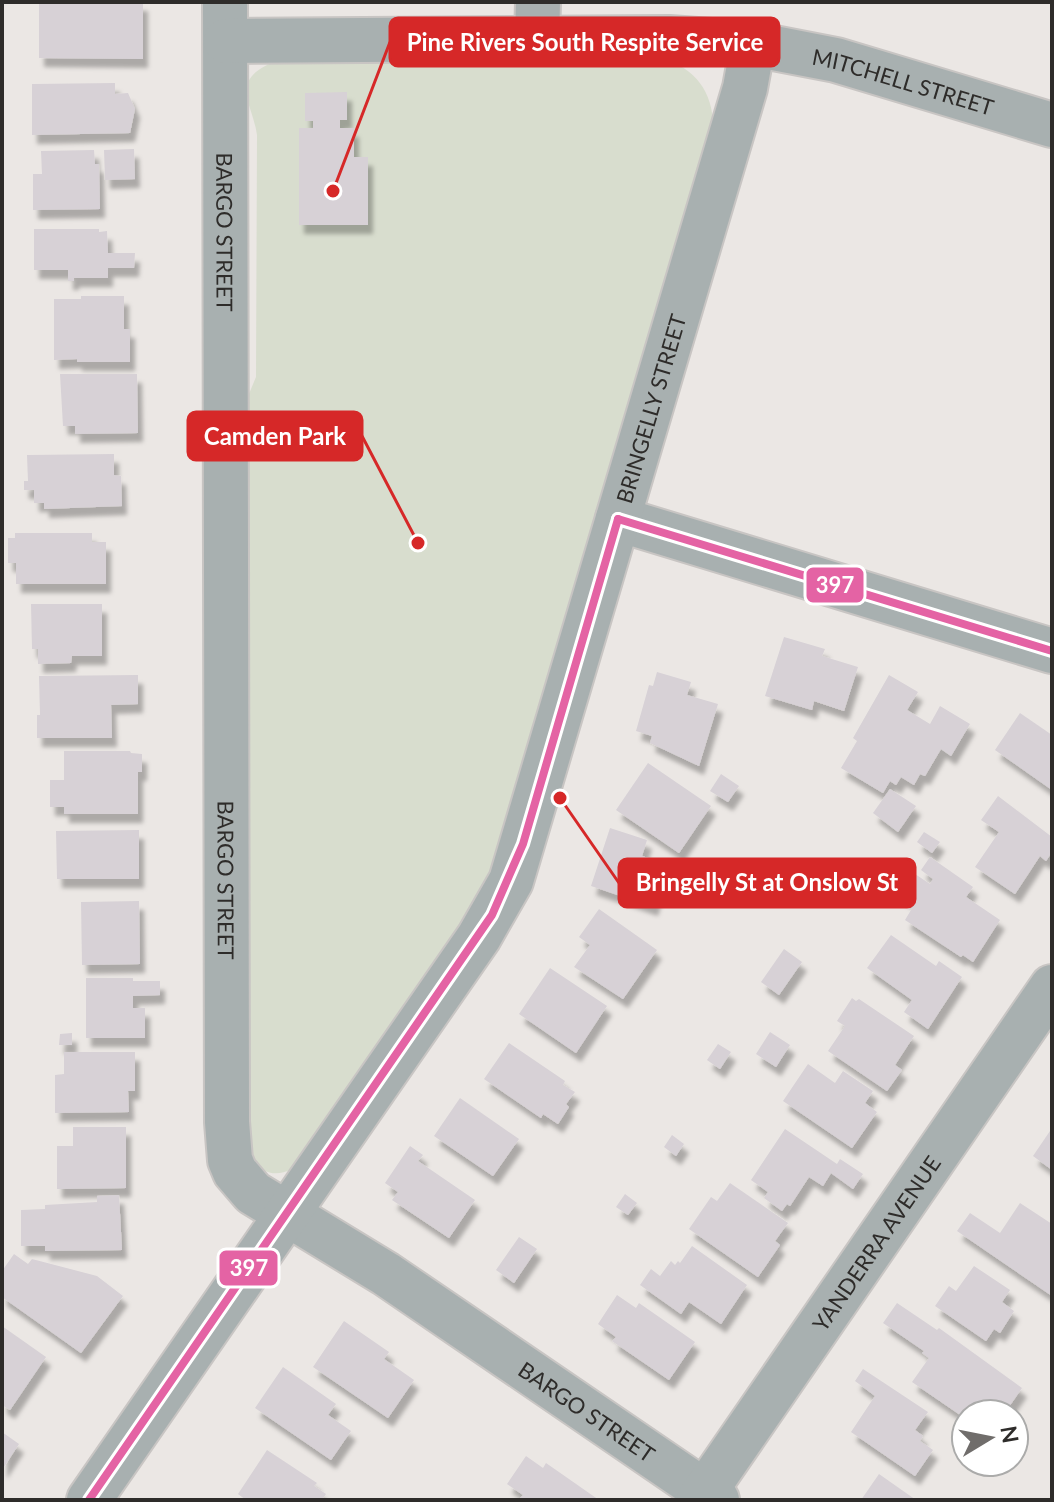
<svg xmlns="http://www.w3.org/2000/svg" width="1054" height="1502" font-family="Lato,sans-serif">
	<defs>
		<filter id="shadow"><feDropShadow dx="5" dy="9" stdDeviation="2" flood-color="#0004"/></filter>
	</defs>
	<rect width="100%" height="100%" fill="#ebe7e4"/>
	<path fill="#d8ddce" d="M663,59C696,68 714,94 713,128L490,877L474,908L292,1169C270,1180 258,1169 248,1150L246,401L256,377L257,135C253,104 228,80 274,62Z"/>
	<g fill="#d7d1d6" filter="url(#shadow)">
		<path d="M39,2H143V59L39,58Z"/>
		<path d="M115,83V94L128,93L135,109L130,133L32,135V84Z"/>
		<path d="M347,92V120H340V128H354V157H368V225H299V128H313V121H305V93Z"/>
		<path d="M134,149L135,179L105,180L104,150Z"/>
		<path d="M94,150L95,164H99L100,209L33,210V174H42L41,151Z"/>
		<path d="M34,229H99V232L107,231L108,253H135L134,268H108V278H74V281H68V270H34Z"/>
		<path d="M81,296H124V329H130V362H77V359L54,360V299H81Z"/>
		<path d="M60,374H137L138,433L75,434V426H63Z"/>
		<path d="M114,454V475L121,476L122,506L44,509V503H34V490H24V481H28L27,455Z"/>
		<path d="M15,533H92V542H106V584H16V563H8V538H15Z"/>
		<path d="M31,604H102V656H72L71,663L38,664V649H32Z"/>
		<path d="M784,637L825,649L822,656L858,667L844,711L814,701L812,710L765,696Z"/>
		<path d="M657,672L691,682L687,695L718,704L699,766L650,743L652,736L636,731L649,685L653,686Z"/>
		<path d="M138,675V704L111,705L112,738H37V715H40L39,676Z"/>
		<path d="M889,675L918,692L907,710L930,724L940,706L970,724L951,756L941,749L925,776L920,774L914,785L901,777L896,785L890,781L883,793L841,768L857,741L853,738Z"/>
		<path d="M1020,713L1052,735V790L995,750Z"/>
		<path d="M64,751H130L131,753L142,754V772H138V814H64V807H50V780H64Z"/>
		<path d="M648,763L711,806L679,853L616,810Z"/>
		<path d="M721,774L739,786L728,802L710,791Z"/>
		<path d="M890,789L916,806L898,832L873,813Z"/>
		<path d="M998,796L1052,837V852L1046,861L1040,856L1015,894L975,867L999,832L981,820Z"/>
		<path d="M610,828L647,840L642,856L667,864L653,907L591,886Z"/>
		<path d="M139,830V879H57L56,831Z"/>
		<path d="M924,832L940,842L932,853L917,842Z"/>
		<path d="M930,857L973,887L966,897L1000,920L973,962L963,955L961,957L905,920L914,905L897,893L912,872L930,884L933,879L921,870Z"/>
		<path d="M139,901L140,964L82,965L81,902Z"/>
		<path d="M599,909L657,950L623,999L574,967L590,945L579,937Z"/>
		<path d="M891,935L936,966L939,961L962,977L928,1029L904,1012L912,1000L867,968Z"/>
		<path d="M784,949L802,962L779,995L761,982Z"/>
		<path d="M550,968L607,1006L576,1053L519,1014Z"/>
		<path d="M86,978H133V981H160V995L133,996V1008H145V1038H86Z"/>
		<path d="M852,998L856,1001L859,999L914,1036L895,1065L902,1070L887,1091L828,1051L845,1026L837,1021Z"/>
		<path d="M770,1032L790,1045L776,1067L756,1054Z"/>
		<path d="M72,1033V1045H59L60,1034Z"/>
		<path d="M509,1043L565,1081L563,1085L575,1092L566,1104L569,1107L558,1124L543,1114L541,1118L484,1079Z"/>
		<path d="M718,1044L731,1052L720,1069L707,1060Z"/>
		<path d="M64,1052H135V1091H128L129,1112L55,1113V1075L64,1074Z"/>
		<path d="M808,1064L835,1083L843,1071L873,1091L865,1103L877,1112L852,1148L783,1101Z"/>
		<path d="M460,1098L519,1139L493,1176L434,1136Z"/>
		<path d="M73,1127H126V1188L57,1189V1146H73Z"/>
		<path d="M1052,1128V1170L1033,1156Z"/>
		<path d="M785,1129L837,1164L840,1159L863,1174L853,1189L831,1173L823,1186L809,1177L790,1206L787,1204L782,1211L764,1198L768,1192L751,1180Z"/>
		<path d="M672,1135L684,1144L676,1156L664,1147Z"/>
		<path d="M410,1146L423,1155L418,1161L475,1200L449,1238L392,1200L398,1192L385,1183Z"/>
		<path d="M730,1183L788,1223L775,1241L780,1245L758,1277L689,1229L711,1197L717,1201Z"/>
		<path d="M625,1194L637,1203L628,1215L616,1207Z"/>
		<path d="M119,1195L122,1250L45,1251V1246H21V1210L45,1209V1205L97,1202V1196Z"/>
		<path d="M1020,1203L1052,1224V1296L957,1231L970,1213L1000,1233Z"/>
		<path d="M519,1237L537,1249L514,1283L496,1270Z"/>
		<path d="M692,1246L747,1285L721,1324L689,1302L681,1314L640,1285L651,1269L660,1276L671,1261L675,1265L678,1261L680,1263Z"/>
		<path d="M14,1254L28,1264L32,1259L97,1276L123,1296L81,1353L2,1297V1271Z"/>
		<path d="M974,1266L1010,1290L1002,1302L1014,1311L1000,1333L994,1329L986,1341L935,1306L949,1286L956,1291Z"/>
		<path d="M617,1295L636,1308L639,1303L695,1342L669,1380L612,1341L616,1337L598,1324Z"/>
		<path d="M897,1303L937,1330L939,1328L1022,1388L1004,1414H998L979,1401L969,1414H966V1419L912,1382L929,1358L922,1353L924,1351L883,1323Z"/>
		<path d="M344,1321L389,1352L384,1359L414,1380L388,1418L313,1367Z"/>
		<path d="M2,1326L46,1357L10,1410L2,1405Z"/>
		<path d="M283,1367L336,1404L328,1415L351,1431L331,1460L255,1408Z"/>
		<path d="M863,1369L928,1412L915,1430L923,1436L920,1441L933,1450L915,1476L851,1432L875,1396L855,1381Z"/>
		<path d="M2,1432L19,1444L2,1470Z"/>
		<path d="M267,1450L317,1483L314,1486L326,1494L322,1500H246L238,1494Z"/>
		<path d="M526,1456L543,1468L546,1463L599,1500H523L520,1498L523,1495L507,1484Z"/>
		<path d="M879,1474L916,1500H861Z"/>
	</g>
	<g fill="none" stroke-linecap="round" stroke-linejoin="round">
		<g stroke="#c8c5c3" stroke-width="48">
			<g id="minor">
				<path id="s1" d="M225,2L227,1122L230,1160L235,1172L253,1193L386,1274L717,1500"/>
				<path d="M537,39L538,2"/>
				<path id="s2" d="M226,41L669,38L753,44L836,60L1052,125"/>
				<path d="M618,519L1052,651"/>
				<path id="s3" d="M89,1500L479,937L511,881L745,88L753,44"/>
				<path id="s4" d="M699,1500L1052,987"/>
			</g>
		</g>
		<use href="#minor" stroke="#a8b0b0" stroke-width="44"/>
		<g stroke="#fff" stroke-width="14">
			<g id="bus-1">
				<path d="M618,519L1052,651"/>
				<path d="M89,1500L492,915L523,844L618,519"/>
			</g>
		</g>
		<use href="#bus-1" stroke="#e463a4" stroke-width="8"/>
	</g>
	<g text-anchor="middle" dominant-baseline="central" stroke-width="7" stroke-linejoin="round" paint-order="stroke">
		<g font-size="22" fill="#2e2c2a" stroke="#fff">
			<text stroke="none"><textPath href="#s2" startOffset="682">MITCHELL STREET</textPath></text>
			<text stroke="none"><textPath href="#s1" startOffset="230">BARGO STREET</textPath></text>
			<text stroke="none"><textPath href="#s3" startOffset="1242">BRINGELLY STREET</textPath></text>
			<text stroke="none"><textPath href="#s1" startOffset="878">BARGO STREET</textPath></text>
			<text stroke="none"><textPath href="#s4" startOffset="312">YANDERRA AVENUE</textPath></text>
			<text stroke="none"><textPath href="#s1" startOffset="1598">BARGO STREET</textPath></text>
		</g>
	</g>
	<path fill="none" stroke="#d62828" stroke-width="3" d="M333 191L390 42M418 543L362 436M560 798L619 883"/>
	<g fill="#d62828" stroke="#fff" stroke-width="3">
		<circle cx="333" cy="191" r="8"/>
		<circle cx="418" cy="543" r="8"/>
		<circle cx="560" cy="798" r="8"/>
	</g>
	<g fill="#d62828" stroke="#d62828" stroke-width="3">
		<rect x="390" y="18" width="389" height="48" rx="8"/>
		<rect x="188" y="412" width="174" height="48" rx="8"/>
		<rect x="619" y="859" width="296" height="48" rx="8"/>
	</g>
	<g font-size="24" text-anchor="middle" font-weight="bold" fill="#fff">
		<text x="585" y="51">Pine Rivers South Respite Service</text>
		<text x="275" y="445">Camden Park</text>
		<text x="767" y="891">Bringelly St at Onslow St</text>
	</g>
	<g stroke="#fff" stroke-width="3">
		<rect x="805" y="566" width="60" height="38" rx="8" fill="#e463a4"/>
		<rect x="218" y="1249" width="61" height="38" rx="8" fill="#e463a4"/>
	</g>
	<g font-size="22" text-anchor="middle" font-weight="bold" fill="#fff">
		<text x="835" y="593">397</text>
		<text x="249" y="1276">397</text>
	</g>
	<rect width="1054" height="1502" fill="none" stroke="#2e2c2a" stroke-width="8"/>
	<g transform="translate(990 1438) rotate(80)"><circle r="38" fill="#ffffff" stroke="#ababaa" stroke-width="2"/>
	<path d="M0-6L14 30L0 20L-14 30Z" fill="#706d6b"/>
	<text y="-12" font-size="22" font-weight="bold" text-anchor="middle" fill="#2e2c2a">N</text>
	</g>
</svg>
